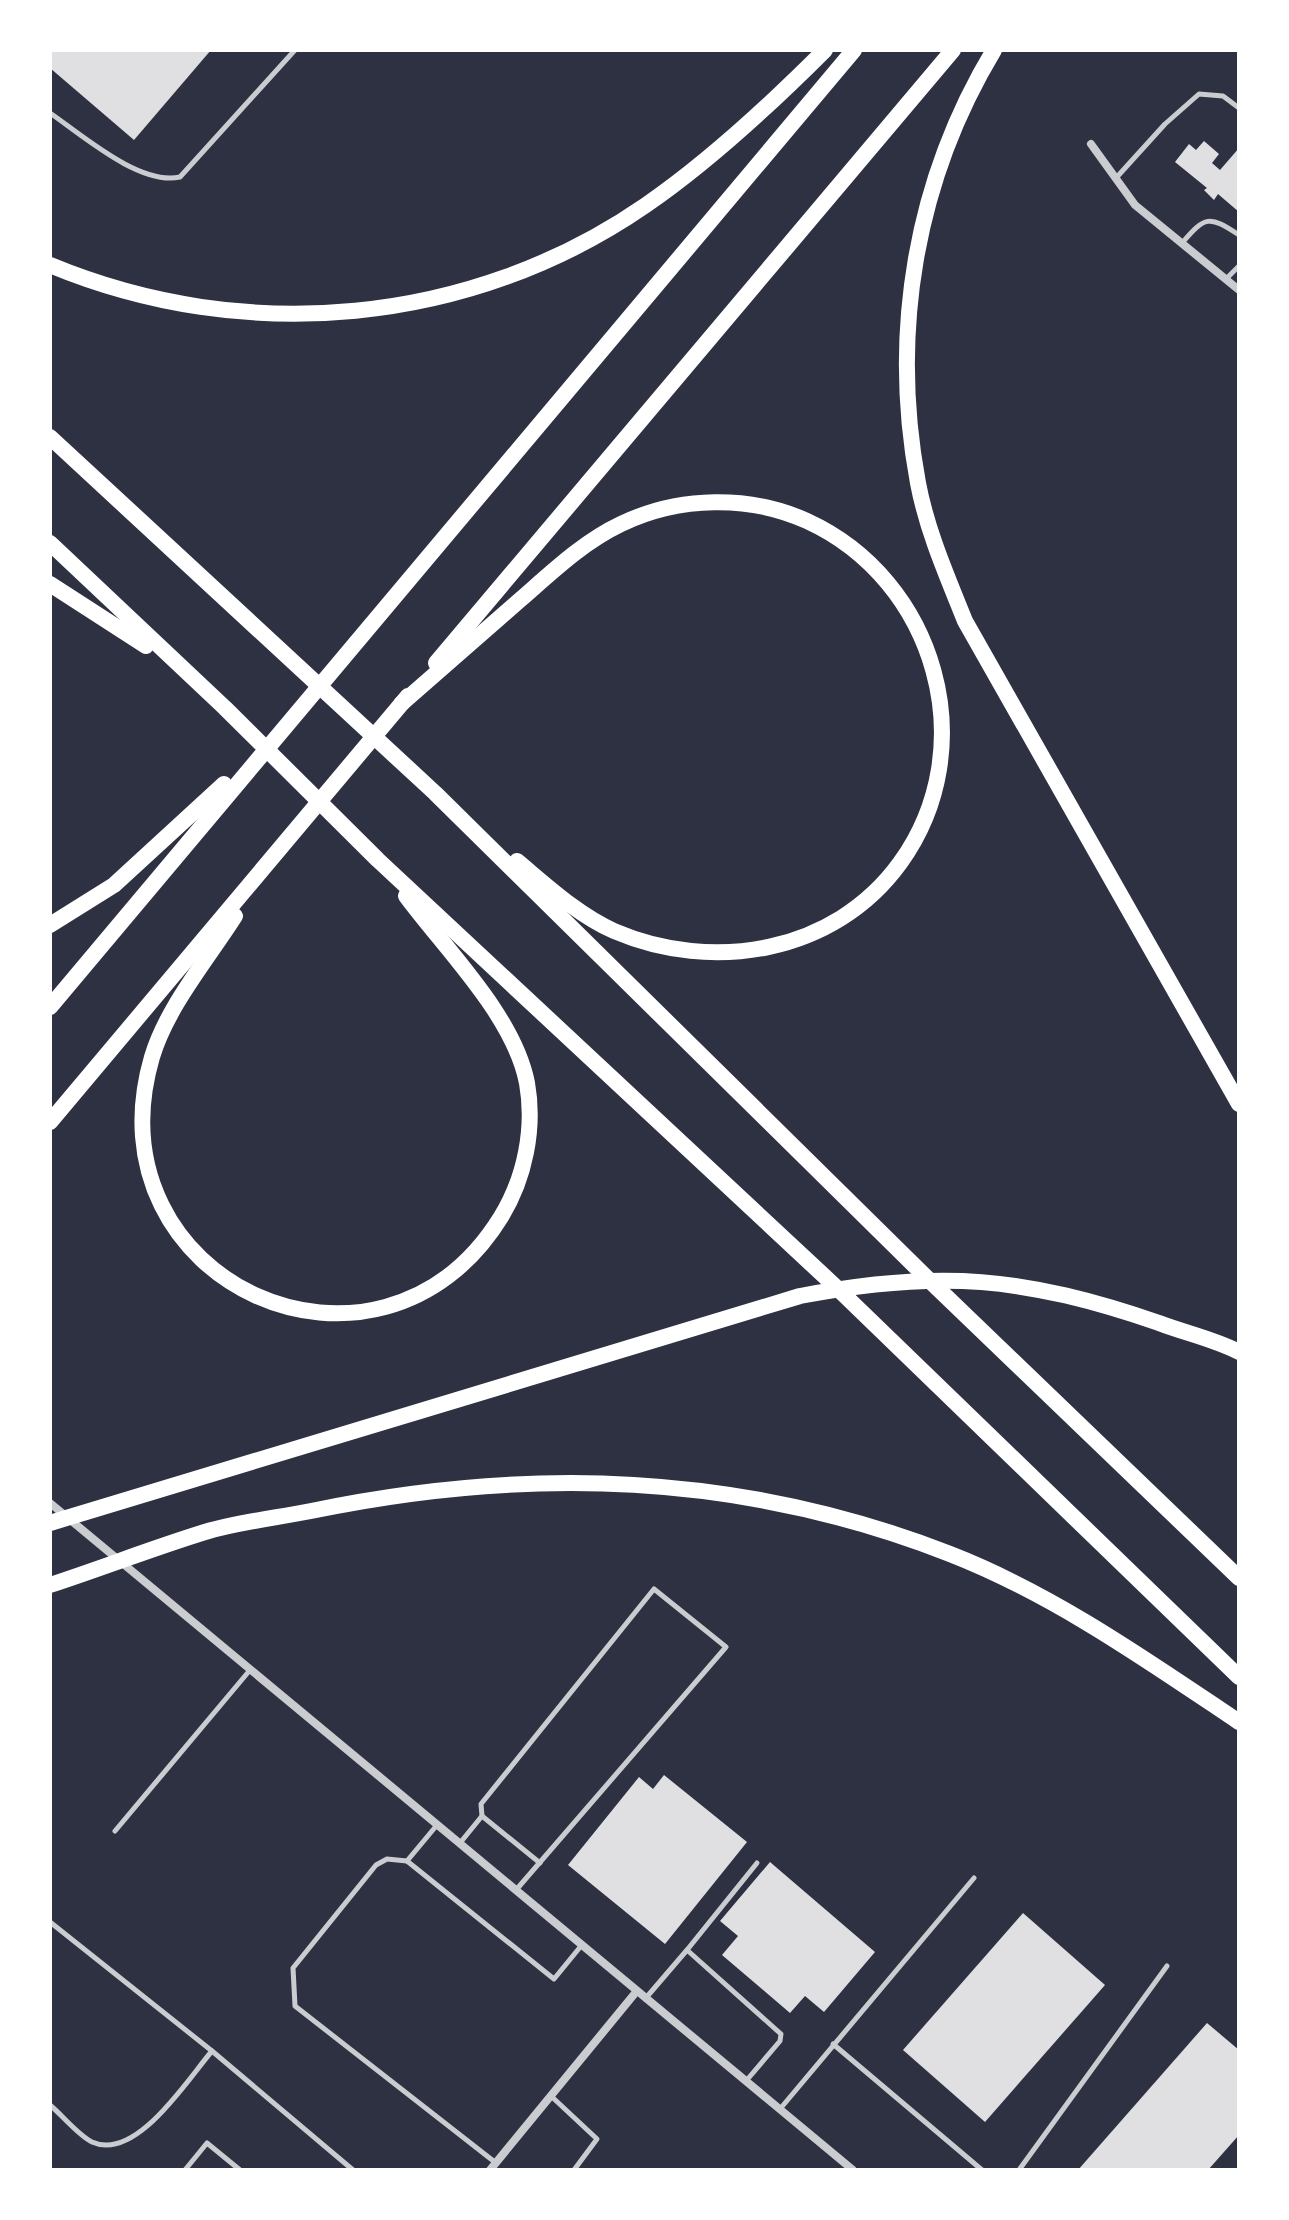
<svg xmlns="http://www.w3.org/2000/svg" width="1289" height="2220" font-family="'PT Sans',sans-serif">
	<rect width="100%" height="100%" fill="#2d3142"/>
	<g fill="#e0e0e3">
		<path d="M50,50H211L134,140L50,68Z"/>
		<path d="M1204,141L1219,154L1212,163L1220,170L1239,148V212L1218,194L1214,200L1204,190L1207,188L1175,162L1189,144L1196,150Z"/>
		<path d="M664,1775L747,1842L665,1944L568,1865L639,1777L653,1789Z"/>
		<path d="M770,1862L875,1952L824,2012L805,1996L790,2013L722,1955L738,1936L720,1921Z"/>
		<path d="M1023,1913L1105,1985L985,2122L903,2050Z"/>
		<path d="M1207,2023L1239,2050V2135L1208,2170H1078Z"/>
	</g>
	<g fill="none" stroke-linecap="round" stroke-linejoin="round">
		<g stroke="#caccd0" stroke-width="5">
			<path d="M50,113C82,135 140,186 180,177L295,50"/>
			<path d="M1116,178L1165,124L1199,94L1223,96L1239,108"/>
			<path d="M1182,243C1205,216 1209,215 1239,235"/>
			<path d="M1226,279L1239,266"/>
			<path d="M482,1816L540,1863"/>
			<path d="M437,1825L407,1861L554,1979L581,1946"/>
			<path d="M115,1831L250,1670"/>
			<path d="M460,1843L482,1816L481,1804L654,1589L726,1647L516,1890"/>
			<path d="M407,1861L387,1859L376,1865L293,1968L295,2006L496,2163"/>
			<path d="M50,1922L212,2051L353,2170"/>
			<path d="M687,1950L757,1863"/>
			<path d="M645,1999L687,1950L781,2034L780,2041L746,2081"/>
			<path d="M833,2044L982,2170"/>
			<path d="M551,2096L597,2139L574,2170"/>
			<path d="M50,2105C63,2116 78,2135 92,2142C136,2162 187,2080 212,2051"/>
			<path d="M780,2109L974,1878"/>
			<path d="M185,2170L207,2143L240,2170"/>
			<path d="M1019,2170L1167,1966"/>
		</g>
		<g stroke="#caccd0" stroke-width="8">
			<path d="M1091,144L1135,205L1239,290"/>
			<path d="M50,1503L853,2170"/>
			<path d="M490,2170L636,1992"/>
		</g>
		<g stroke="#fff" stroke-width="16">
			<path d="M994,50C915,181 890,333 918,483C927,531 947,576 965,621L1239,1104"/>
			<path d="M50,265C245,346 471,326 646,205C710,161 770,105 825,50"/>
			<path d="M50,437L435,793L929,1280L1239,1578"/>
			<path d="M50,543L225,708L378,860L837,1288L1239,1677"/>
			<path d="M50,584L146,646"/>
			<path d="M436,663L953,50"/>
			<path d="M401,704C441,669 481,634 521,599C552,572 583,542 621,524C679,496 750,495 807,521C936,580 984,747 900,863C834,954 712,973 614,931C578,915 547,886 517,861"/>
			<path d="M235,916C207,960 167,1007 152,1057C86,1283 379,1414 501,1217C525,1178 535,1128 527,1083C514,1016 446,950 406,896"/>
			<path d="M50,925L114,885L224,784"/>
			<path d="M50,1007L854,50"/>
			<path d="M50,1122L408,696"/>
			<path d="M50,1523L800,1296C939,1269 1025,1277 1159,1323C1185,1333 1214,1339 1239,1352"/>
			<path d="M50,1585C102,1568 153,1548 205,1532C239,1522 276,1518 311,1511C528,1466 741,1472 950,1554C1053,1594 1148,1661 1239,1722"/>
		</g>
	</g>
	<rect width="1289" height="2220" fill="none" stroke="#ffffff" stroke-width="104"/>
</svg>
